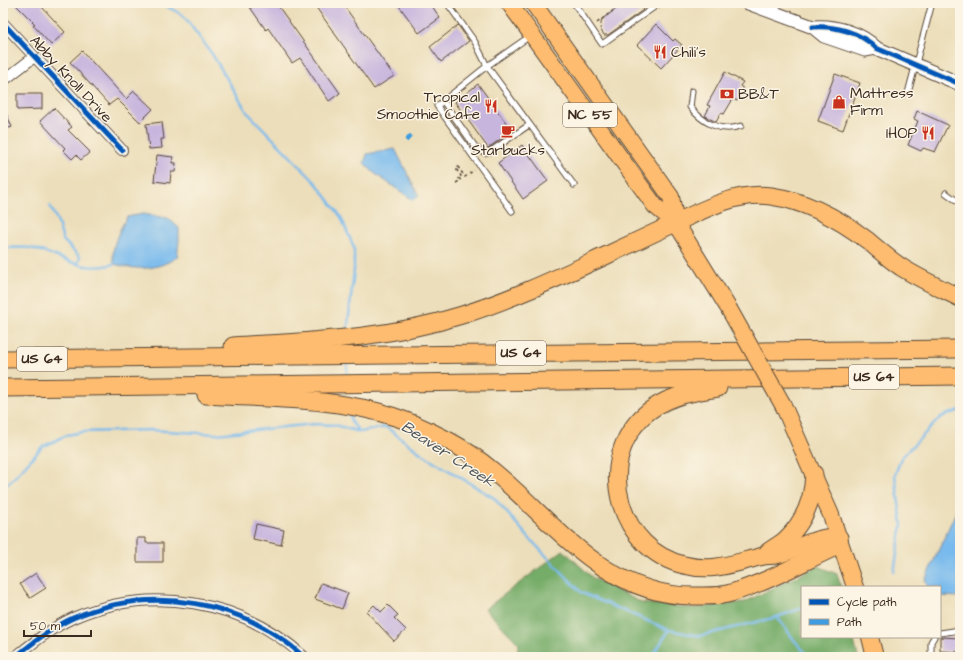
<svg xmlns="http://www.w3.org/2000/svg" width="963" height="660" font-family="'Architects Daughter',sans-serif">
	<rect width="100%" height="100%" fill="#fcf5e5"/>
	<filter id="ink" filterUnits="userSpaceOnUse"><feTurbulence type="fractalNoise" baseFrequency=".025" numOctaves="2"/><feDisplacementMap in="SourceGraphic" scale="8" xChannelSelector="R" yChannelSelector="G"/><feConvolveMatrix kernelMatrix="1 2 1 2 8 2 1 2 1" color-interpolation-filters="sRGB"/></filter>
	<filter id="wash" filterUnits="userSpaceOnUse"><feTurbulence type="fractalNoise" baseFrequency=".012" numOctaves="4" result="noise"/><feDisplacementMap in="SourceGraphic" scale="16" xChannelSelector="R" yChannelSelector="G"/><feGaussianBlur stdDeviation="0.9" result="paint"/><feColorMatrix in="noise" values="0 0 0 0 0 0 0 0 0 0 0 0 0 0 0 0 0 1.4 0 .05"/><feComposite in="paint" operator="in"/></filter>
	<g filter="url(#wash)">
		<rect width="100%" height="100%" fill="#ecdeba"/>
		<path fill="#75ac68" stroke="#586b43" d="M563,550L593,578L642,603L694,608L745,602L818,566L837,574L841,587H802V637H853L858,657H515L519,644L485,609Z"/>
		<g fill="#78baed" stroke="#5a7286">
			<path d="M395,149L419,196L413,200L374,173L364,163L367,154Z"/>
			<path d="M143,214L168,218L179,228V242L177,257C156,271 137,270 114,264C110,248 119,231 127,217Z"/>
			<path d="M960,503V597L940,596V587H928L925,580Z"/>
		</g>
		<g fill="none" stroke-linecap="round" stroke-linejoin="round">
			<g stroke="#78baed" stroke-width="2.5">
				<path d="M160,3L183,15L212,54L247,112L317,184L341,217L354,248V270L347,333"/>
				<path d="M50,206L57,220L63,240L80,257L78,263"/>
				<path d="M3,248C12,248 22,247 31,248C61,255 82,274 114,264"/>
				<path d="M347,379V362"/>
				<path d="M349,411L351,422L359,431"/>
				<path d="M3,488L12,480L42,447L67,435L82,432L150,430L216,434L314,424L335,425L360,432L386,427L422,454L494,498L529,538L582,593L669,630L700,636L777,617L802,608"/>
				<path d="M894,572L902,524L895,475L901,458L941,417L960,410"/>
				<path d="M777,617L795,641L809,657"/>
				<path d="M652,657L669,630"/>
			</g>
		</g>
		<g id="blocks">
			<g fill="#c7b5de">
				<path d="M14,3H45L42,7L65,32L51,45L33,25L35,24Z"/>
				<path d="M247,3H276L340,93L329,101L300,58L292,63L268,28L266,30Z"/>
				<path d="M313,3H342L394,76L374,89Z"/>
				<path d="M397,3H430L440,18L419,33Z"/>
				<path d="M625,3H637L643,10L608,35H604L600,29L602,19Z"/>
				<path d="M656,24L673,41L675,39L682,45L661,68L637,45Z"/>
				<path d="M458,25L469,41L441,62L430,47Z"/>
				<path d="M82,51L126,99L134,91L153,109L140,122L117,99L109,105L70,62Z"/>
				<path d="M725,72L743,82L740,86L744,89L737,101L733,99L724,114L721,113L716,122L705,116L710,106L707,105Z"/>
				<path d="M835,74L860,83L843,130L818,121Z"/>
				<path d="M478,84L512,131L488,148L455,102Z"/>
				<path d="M17,94H42V109L17,110Z"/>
				<path d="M3,106L12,127L3,130Z"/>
				<path d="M54,108L72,127L68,130L90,152L81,160L76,155L72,159L63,150L65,148L40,121Z"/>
				<path d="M917,111L948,125L935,152L923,148L921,151L908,145L918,121L914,119Z"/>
				<path d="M162,122L164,139H161L162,148L149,149L146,124Z"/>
				<path d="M522,145L548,181L523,199L498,163Z"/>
				<path d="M157,155L173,157L172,163H176L175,172H171L170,183L154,181Z"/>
				<path d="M256,524L284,530L281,545L253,539Z"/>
				<path d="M137,538H146V543H163V562H137Z"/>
				<path d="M36,573L46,588L30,598L20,584Z"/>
				<path d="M321,583L348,593L342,609L315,599Z"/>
				<path d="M374,605L381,612L388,605L398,615L394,618L406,630L394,641L367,612Z"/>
				<path d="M940,637L960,638V652L940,651Z"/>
			</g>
		</g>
	</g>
	<g filter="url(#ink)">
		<use href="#blocks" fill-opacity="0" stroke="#564535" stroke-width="1"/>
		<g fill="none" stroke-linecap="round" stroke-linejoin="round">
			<g stroke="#564535" stroke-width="7">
				<g id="service">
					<path d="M447,3L475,42L487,66L437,106L512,211"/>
					<path d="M574,3L602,44L660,3"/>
					<path d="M530,36L487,66L574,185"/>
					<path d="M692,91L690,107C703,123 721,133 741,126"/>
					<path d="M908,93L932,3"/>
					<path d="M443,101L476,148L485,153L491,151L529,125"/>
					<path d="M946,193L960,203"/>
					<path d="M940,633L960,630"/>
					<path d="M931,657V642L934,637"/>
				</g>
			</g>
			<g stroke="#564535" stroke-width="12">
				<g id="minor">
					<path d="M3,23L122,150"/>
					<path d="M3,81L34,57"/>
					<path d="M15,657C33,643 51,628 73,618C150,585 242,599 304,657"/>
				</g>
			</g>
			<g stroke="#564535" stroke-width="15">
				<g id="tertiary">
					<path d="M748,3L813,27L824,36L865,50L876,48"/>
					<path d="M813,27C834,25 862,33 876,48L960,84"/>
				</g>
			</g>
			<g stroke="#564535" stroke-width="18">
				<g id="primary">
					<path d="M509,3L655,206L676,223L729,309"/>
					<path d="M533,3L671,197L676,223"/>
					<path d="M783,405L831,515L855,587"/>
					<path d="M870,637L875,657"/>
				</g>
			</g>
			<g stroke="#564535" stroke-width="19">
				<g id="trunk">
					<path d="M233,346C311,341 387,339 462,315C510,300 557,278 603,257C626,246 648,236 671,225C701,211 736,191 771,196C806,201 839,219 867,240C878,249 889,259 901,267C920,279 940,288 960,298"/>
					<path d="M3,359L960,349"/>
					<path d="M3,388L960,376"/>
					<path d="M718,388C690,392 662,397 641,418C595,466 620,550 684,565C714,573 736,562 764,556C768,555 772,556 776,555C799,549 816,535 839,538"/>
					<path d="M206,395C267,399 337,397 395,417C414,423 432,432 449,441C536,487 584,595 693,596C704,596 720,597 731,593C765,583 797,565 829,550L839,538"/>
					<path d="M768,552C773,548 779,545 784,541C804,523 813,501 814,474"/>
				</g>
			</g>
			<g stroke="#564535" stroke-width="1.5" stroke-dasharray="3 3" stroke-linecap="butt">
				<path d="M597,23L623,3"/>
				<path d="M456,183L461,180L458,178L461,176L456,169L458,167L465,177L474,170"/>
			</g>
			<use href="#service" stroke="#fff" stroke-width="5"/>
			<use href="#minor" stroke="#fff" stroke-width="10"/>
			<use href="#tertiary" stroke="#fff" stroke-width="13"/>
			<use href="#primary" stroke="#fdbc6f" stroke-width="16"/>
			<use href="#trunk" stroke="#fdbc6f" stroke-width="17"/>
			<g stroke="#564535" stroke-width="18" stroke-linecap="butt">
				<path id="primary-bridge" d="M729,309L783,405"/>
			</g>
			<use href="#primary-bridge" stroke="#fdbc6f" stroke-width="16"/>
			<path stroke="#3f9ce0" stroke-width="4" stroke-dasharray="8 4" stroke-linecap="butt" d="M406,141L414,132"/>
			<g stroke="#fcf5e5" stroke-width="8">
				<g id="cycleway">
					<path d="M3,23L122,150"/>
					<path d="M813,27C834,25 862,33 876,48L960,84"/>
					<path d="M15,657C33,643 51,628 73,618C150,585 242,599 304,657"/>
				</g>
			</g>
			<use href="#cycleway" stroke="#0057b8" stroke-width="5"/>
		</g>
	</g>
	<defs>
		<g id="restaurant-bare" transform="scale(1.08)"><path d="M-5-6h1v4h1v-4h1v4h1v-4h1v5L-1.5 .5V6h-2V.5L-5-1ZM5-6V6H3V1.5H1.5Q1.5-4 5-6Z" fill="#c8321e" stroke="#fcf5e5" stroke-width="2.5" paint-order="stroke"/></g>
		<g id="bank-bare" transform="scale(1.08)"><path d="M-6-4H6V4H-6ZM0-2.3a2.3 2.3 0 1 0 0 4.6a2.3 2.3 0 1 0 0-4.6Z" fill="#c8321e" stroke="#fcf5e5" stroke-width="2.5" paint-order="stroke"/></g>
		<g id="shop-bare" transform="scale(1.08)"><path d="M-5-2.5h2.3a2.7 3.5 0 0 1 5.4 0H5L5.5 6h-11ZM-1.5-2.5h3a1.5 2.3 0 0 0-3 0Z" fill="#c8321e" stroke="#fcf5e5" stroke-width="2.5" paint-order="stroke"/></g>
		<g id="cafe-bare" transform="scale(1.08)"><path d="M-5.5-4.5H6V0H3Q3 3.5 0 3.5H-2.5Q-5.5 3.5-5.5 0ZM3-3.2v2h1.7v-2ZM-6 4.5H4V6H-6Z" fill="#c8321e" stroke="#fcf5e5" stroke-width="2.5" paint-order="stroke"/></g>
	</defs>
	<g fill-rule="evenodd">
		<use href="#restaurant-bare" x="660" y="52"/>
		<use href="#bank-bare" x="727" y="94"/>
		<use href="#shop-bare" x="839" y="102"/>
		<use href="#restaurant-bare" x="491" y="106"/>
		<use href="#cafe-bare" x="508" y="131"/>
		<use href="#restaurant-bare" x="928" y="133"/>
	</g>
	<g text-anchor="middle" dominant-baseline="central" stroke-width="3" stroke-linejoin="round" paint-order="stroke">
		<g fill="#fcf5e5" stroke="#75675a" stroke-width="1">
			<rect x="563" y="103" width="54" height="24" rx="3"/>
			<rect x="496" y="341" width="50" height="24" rx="3"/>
			<rect x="17" y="347" width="50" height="24" rx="3"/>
			<rect x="849" y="365" width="50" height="24" rx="3"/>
		</g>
		<g font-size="14" font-weight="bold" fill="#3b2a1e">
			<text x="590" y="115">NC 55</text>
			<text x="521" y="353">US 64</text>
			<text x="42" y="359">US 64</text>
			<text x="874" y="377">US 64</text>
		</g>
		<g font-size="15" fill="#3b2a1e" stroke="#fcf5e5" text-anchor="start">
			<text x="671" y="52">Chili's</text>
			<text x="850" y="93">Mattress<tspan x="850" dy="17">Firm</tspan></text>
			<text x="738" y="94">BB&amp;T</text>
			<text x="480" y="97" text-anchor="end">Tropical<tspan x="480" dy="17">Smoothie Cafe</tspan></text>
			<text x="917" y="133" text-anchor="end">IHOP</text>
			<text x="508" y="150" text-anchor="middle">Starbucks</text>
		</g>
		<g font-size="15" fill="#3b2a1e" stroke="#fcf5e5">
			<text transform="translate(71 79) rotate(47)">Abby Knoll Drive</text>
		</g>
		<g font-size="16" font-style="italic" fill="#4d555c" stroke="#fcf5e5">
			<text transform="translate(448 454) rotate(33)">Beaver Creek</text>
		</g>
	</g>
	<rect width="963" height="660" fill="none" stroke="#fcf5e5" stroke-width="16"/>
	<rect x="801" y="586" width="140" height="52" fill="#fcf5e5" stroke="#afa495"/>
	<rect x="809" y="599" width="20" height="6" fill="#0057b8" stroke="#afa495"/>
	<text x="837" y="606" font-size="12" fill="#3b2a1e">Cycle path</text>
	<rect x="809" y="619" width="20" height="6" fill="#3f9ce0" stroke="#afa495"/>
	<text x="837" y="626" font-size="12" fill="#3b2a1e">Path</text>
	<path d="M24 630v6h67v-6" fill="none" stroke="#3b2a1e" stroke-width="2"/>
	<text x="30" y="630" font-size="12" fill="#3b2a1e" stroke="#fcf5e5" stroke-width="3" paint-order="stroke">50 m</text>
</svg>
